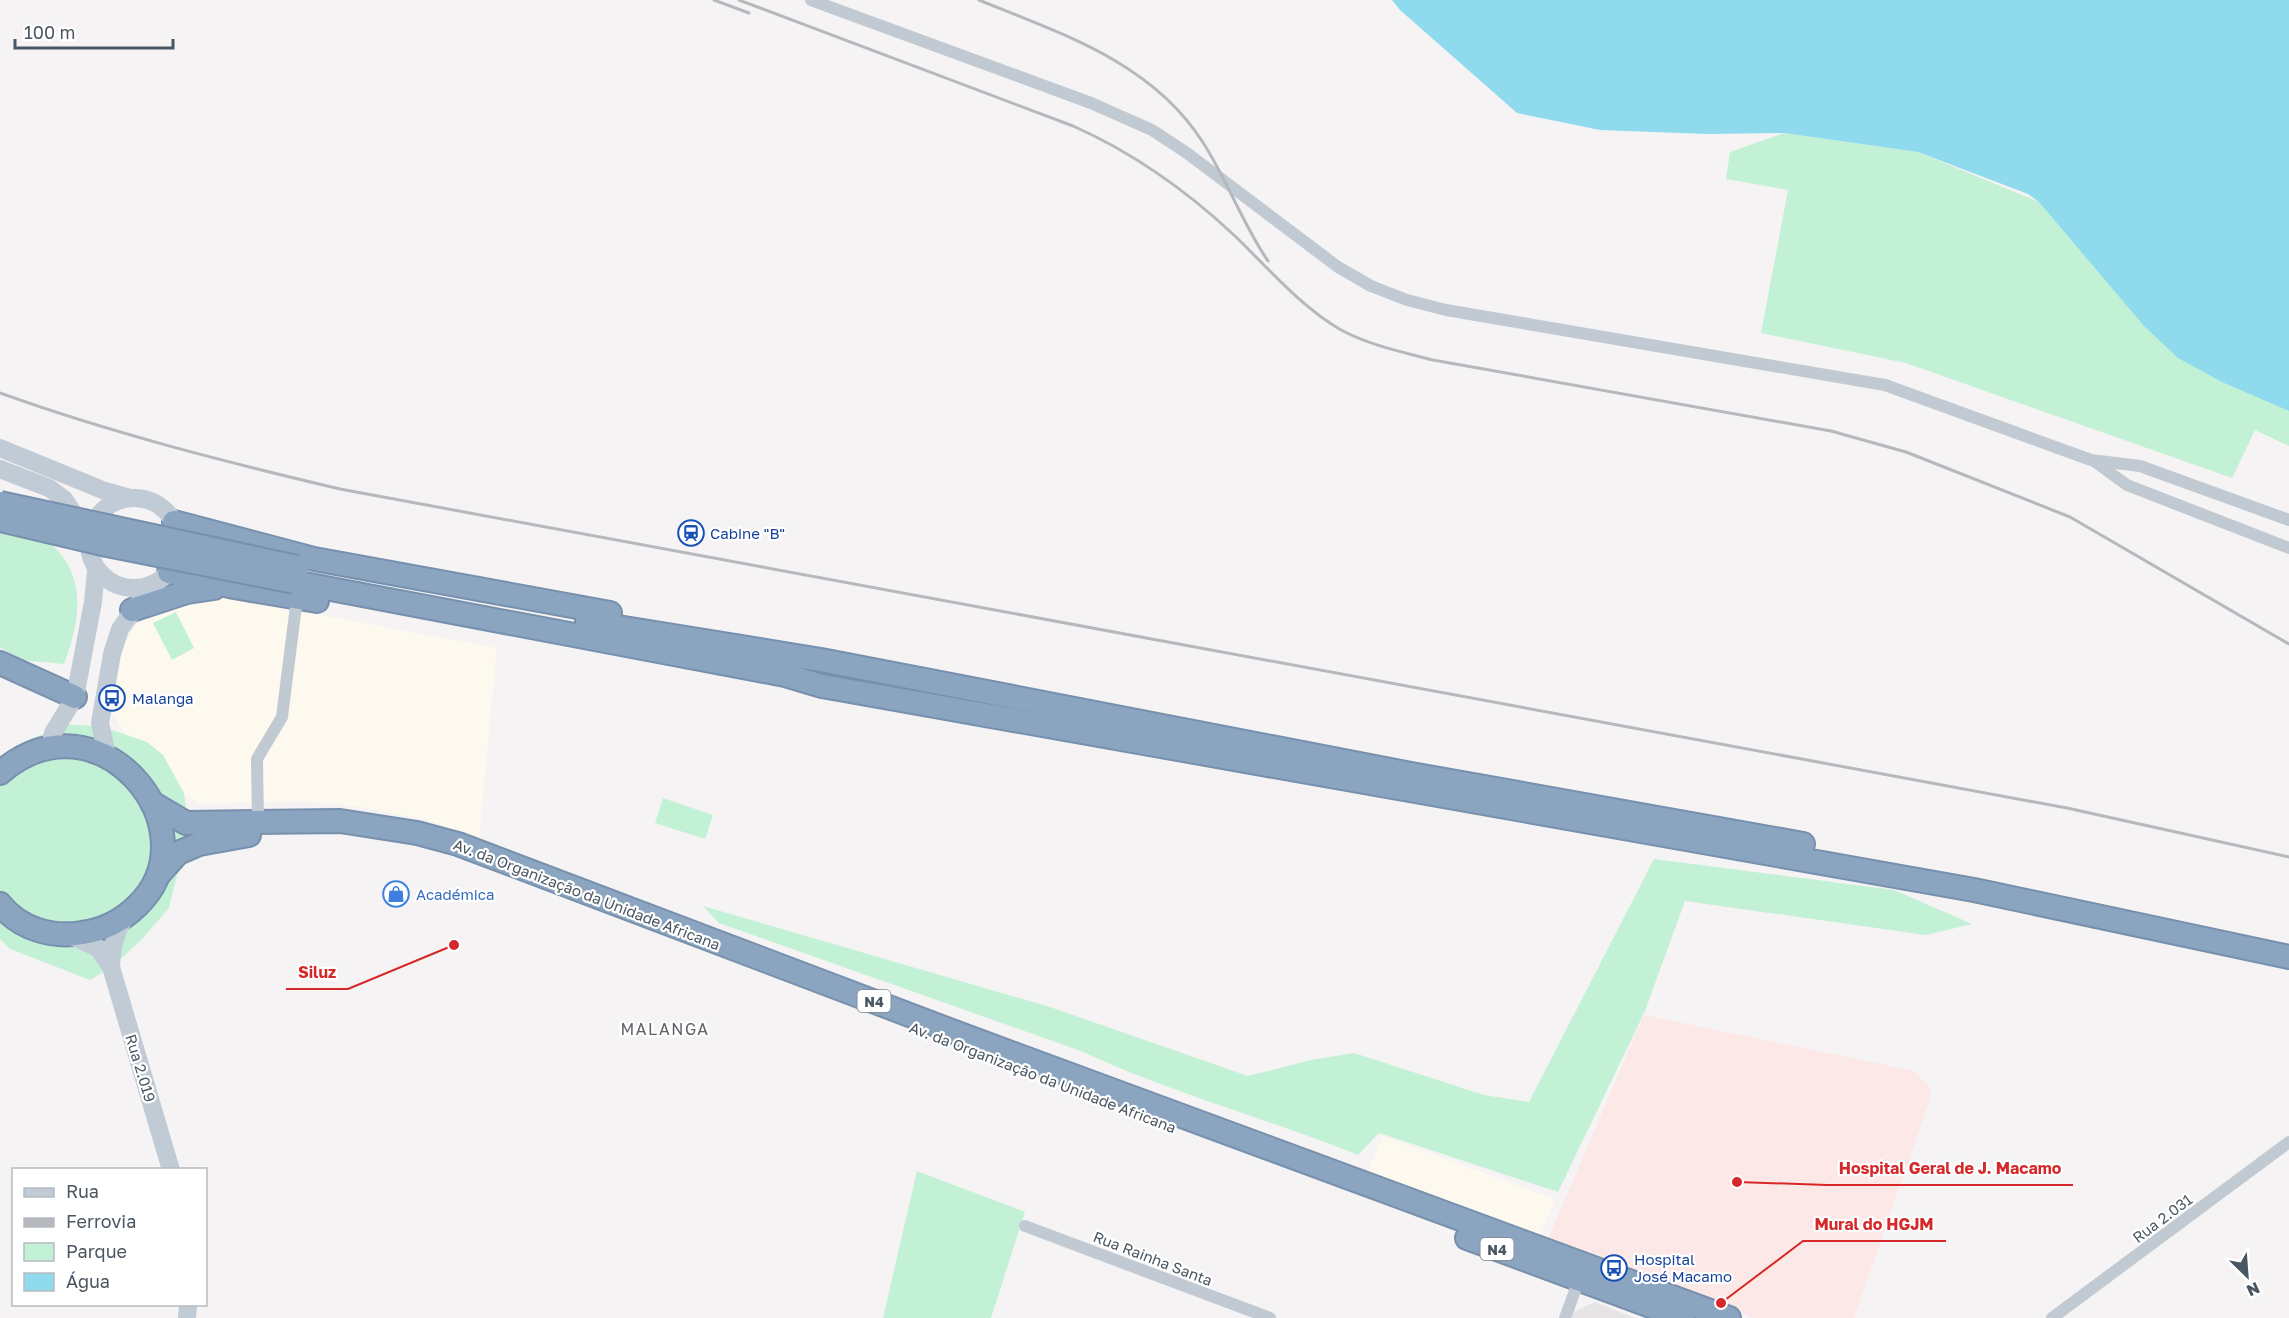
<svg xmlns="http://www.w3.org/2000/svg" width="2289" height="1318" font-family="'Golos Text',sans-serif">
	<rect width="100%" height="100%" fill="#f5f3f3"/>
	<g fill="#fdf9ef">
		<path d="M224,597L497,648L479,839L427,820L360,807L303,801L200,804L147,772L109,707L121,650L138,621L164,606L188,600Z"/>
		<path d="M1383,1136L1555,1199L1539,1239L1367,1173Z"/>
	</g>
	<path fill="#e6e4e5" d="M1595,1302L1635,1318H1572L1573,1312Z"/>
	<path fill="#fce8e6" d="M1644,1015L1914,1071L1929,1086L1931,1096L1854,1318H1754L1591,1253L1548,1239Z"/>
	<g fill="#c3f1d5">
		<path d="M1784,133L1918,152L2039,202L2289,405V446L2255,430L2232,478L1906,363L1761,333L1788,190L1726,179L1730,152Z"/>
		<path d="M0,521C15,528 39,533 51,544C88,577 80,622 64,664L21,660L0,647Z"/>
		<path d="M176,612L194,648L172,660L153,623Z"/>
		<path d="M66,724L103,727L147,742L163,755L184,793L189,826L169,908L142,939L112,967L90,980L10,949L0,939V758L24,742Z"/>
		<path d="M663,798L713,815L705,839L655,823Z"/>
		<path d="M1654,859L1894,890L1972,924L1926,935L1685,901L1645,1011L1558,1192L1379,1133L1358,1155C1266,1118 1171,1093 1081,1051L719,923L703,906L1050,1007L1248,1076L1311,1060L1354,1053L1484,1095L1529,1102Z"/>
		<path d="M917,1171L1025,1212L991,1318H883Z"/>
	</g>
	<path fill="#90daee" d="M1392,0H2289V411L2222,382L2178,358L2144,326L2039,202L2028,194L1918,152L1784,133L1707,134L1600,130L1517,113L1400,10Z"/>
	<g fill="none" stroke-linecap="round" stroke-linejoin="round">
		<g stroke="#7690ad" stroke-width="26">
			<g id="highway">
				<path d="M174,522L314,559L610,613"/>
				<path d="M169,572L234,587L317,601"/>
				<path d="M294,582L785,675L822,686L1974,890L2289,957"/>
				<path d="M132,610L187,592L214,588"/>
				<path d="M587,622L821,660L1411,774L1803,844"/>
				<path d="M0,663L75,697"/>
				<path d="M0,773C98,687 215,829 138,905C122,921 104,930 82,933C52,938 20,929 0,904"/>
				<path d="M152,803L186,823L340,821L417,833L458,844L965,1036L1729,1318"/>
				<path d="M160,873L178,853L199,844L249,835"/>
				<path d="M1467,1238L1683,1318"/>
			</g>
		</g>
		<g stroke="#c1cad2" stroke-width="12">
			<path d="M811,0L1091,103L1152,130L1187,153L1338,267L1371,286L1407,300L1446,310L1885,385L2091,460L2140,466L2289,520"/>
			<path d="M2094,461L2127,485L2289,548"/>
			<path d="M258,824L257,759L282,717L297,598"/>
			<path d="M1025,1226L1270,1318"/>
			<path d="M1565,1318L1580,1277"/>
			<path d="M2052,1318L2289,1142"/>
		</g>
		<g stroke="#c1cbd6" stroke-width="18">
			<path d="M0,448L105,491L130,498"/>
			<path d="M0,469L49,488L64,499L81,524"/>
			<circle cx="134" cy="543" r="45"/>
			<path d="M50,748L53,733L75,697L93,602L96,571"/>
			<path d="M107,755L100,723L112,654L120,629L141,600"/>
			<path d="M124,918C115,934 111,948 111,967L171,1170"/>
			<path d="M70,935L98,948L111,967"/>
			<path d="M187,1318L188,1304"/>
		</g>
		<use href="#highway" stroke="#8ba5c1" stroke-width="22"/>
		<g stroke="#b5b8bd" stroke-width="3">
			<path d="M714,0L749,13"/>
			<path d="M739,0L1073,126C1134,153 1186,190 1235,236C1269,269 1300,306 1341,330C1369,345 1402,352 1433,360L1831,431L1906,452L2070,517L2289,644"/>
			<path d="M979,0C1062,34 1151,62 1202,141C1227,179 1242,223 1268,261"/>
			<path d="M0,393C111,433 226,462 340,489L2067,808L2289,857"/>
		</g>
		<g stroke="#7690ad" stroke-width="26" stroke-linecap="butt">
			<g id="highway-bridge">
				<path d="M0,503L297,567"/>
				<path d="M0,520L107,545L294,582"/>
			</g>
		</g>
		<use href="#highway-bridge" stroke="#8ba5c1" stroke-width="22"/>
	</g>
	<defs>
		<g id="station-ring" transform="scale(1.35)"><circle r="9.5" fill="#fff" stroke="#1a4fb4" stroke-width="1.5"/><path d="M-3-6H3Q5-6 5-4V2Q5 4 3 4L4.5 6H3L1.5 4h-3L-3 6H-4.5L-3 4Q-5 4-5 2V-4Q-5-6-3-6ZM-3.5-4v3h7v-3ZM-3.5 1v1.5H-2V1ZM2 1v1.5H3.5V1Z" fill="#1a4fb4"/></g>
		<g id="bus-ring" transform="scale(1.35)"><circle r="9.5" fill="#fff" stroke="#1a4fb4" stroke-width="1.5"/><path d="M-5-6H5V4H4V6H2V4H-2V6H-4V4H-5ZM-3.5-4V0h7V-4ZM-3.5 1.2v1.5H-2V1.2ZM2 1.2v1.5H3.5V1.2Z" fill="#1a4fb4"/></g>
		<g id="shop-ring" transform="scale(1.35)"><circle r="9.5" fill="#fff" stroke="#3f7fe0" stroke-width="1.5"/><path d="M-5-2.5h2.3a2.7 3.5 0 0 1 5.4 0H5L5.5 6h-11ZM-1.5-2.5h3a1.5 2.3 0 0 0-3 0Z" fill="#3f7fe0"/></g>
	</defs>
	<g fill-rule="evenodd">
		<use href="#station-ring" x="691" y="533"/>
		<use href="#bus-ring" x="112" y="698"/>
		<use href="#shop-ring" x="396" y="894"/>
		<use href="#bus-ring" x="1614" y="1268"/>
	</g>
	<g text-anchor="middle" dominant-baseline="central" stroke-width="4.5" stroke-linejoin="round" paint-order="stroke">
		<g fill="#fff" stroke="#808990" stroke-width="1.5">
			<rect x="857.5" y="990" width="33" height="22" rx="4.5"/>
			<rect x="1480.5" y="1238" width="33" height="22" rx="4.5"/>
		</g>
		<g font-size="14" font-weight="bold" fill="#4a5661">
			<text x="874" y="1001">N4</text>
			<text x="1497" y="1249">N4</text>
		</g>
		<g font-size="15" fill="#164399" stroke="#fff" text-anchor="start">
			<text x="710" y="533">Cabine "B"</text>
			<text x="132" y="698">Malanga</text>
			<text x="1634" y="1259">Hospital<tspan x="1634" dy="17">José Macamo</tspan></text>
		</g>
		<g font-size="15" fill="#366cbe" stroke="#fff" text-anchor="start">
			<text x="416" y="894">Académica</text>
		</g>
		<g font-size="15" fill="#4a5661" stroke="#fff">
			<text transform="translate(587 894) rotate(21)">Av. da Organização da Unidade Africana</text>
			<text transform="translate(141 1068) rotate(73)">Rua 2.019</text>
			<text transform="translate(1043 1077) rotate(21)">Av. da Organização da Unidade Africana</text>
			<text transform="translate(2162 1218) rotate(-37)">Rua 2.031</text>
			<text transform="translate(1153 1258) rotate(21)">Rua Rainha Santa</text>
		</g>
		<g font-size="16" letter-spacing="1.5" fill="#5f6368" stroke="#fff">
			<text x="665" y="1029">MALANGA</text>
		</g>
	</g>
	<path fill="none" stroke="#d62828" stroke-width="2" d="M454 945L348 989H286M1737 1182L1827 1185H2073M1721 1303L1803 1241H1946"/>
	<g fill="#d62828" stroke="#fff" stroke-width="2">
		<circle cx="454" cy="945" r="6"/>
		<circle cx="1737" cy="1182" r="6"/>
		<circle cx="1721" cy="1303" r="6"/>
	</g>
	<g font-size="16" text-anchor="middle" font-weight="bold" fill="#d62828" stroke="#fff" stroke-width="4.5" stroke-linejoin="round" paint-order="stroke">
		<text x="317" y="978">Siluz</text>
		<text x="1950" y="1174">Hospital Geral de J. Macamo</text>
		<text x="1874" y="1230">Mural do HGJM</text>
	</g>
	<rect x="12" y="1168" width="195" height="138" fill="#ffffff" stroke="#b7bbc0" stroke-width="1.5"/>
	<rect x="24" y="1188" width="30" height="9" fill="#c1cbd6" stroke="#b7bbc0" stroke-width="1.5"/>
	<text x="66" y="1198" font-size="18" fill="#4a5661">Rua</text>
	<rect x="24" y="1218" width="30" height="9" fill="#b5b8bd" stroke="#b7bbc0" stroke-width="1.5"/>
	<text x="66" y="1228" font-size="18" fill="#4a5661">Ferrovia</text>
	<rect x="24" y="1243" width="30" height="18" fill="#c3f1d5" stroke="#b7bbc0" stroke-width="1.5"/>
	<text x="66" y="1258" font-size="18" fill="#4a5661">Parque</text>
	<rect x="24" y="1273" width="30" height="18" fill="#90daee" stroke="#b7bbc0" stroke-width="1.5"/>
	<text x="66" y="1288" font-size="18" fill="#4a5661">Água</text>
	<g transform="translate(2247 1276) rotate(155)" stroke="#ffffff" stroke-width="4.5" paint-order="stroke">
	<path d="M0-4.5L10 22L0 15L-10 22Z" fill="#4a5661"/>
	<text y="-9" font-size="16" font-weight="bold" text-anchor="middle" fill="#4a5661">N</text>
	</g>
	<path d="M15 39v9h158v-9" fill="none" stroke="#4a5661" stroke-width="3"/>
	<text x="24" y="39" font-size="18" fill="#4a5661" stroke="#ffffff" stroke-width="4.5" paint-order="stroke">100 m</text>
</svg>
